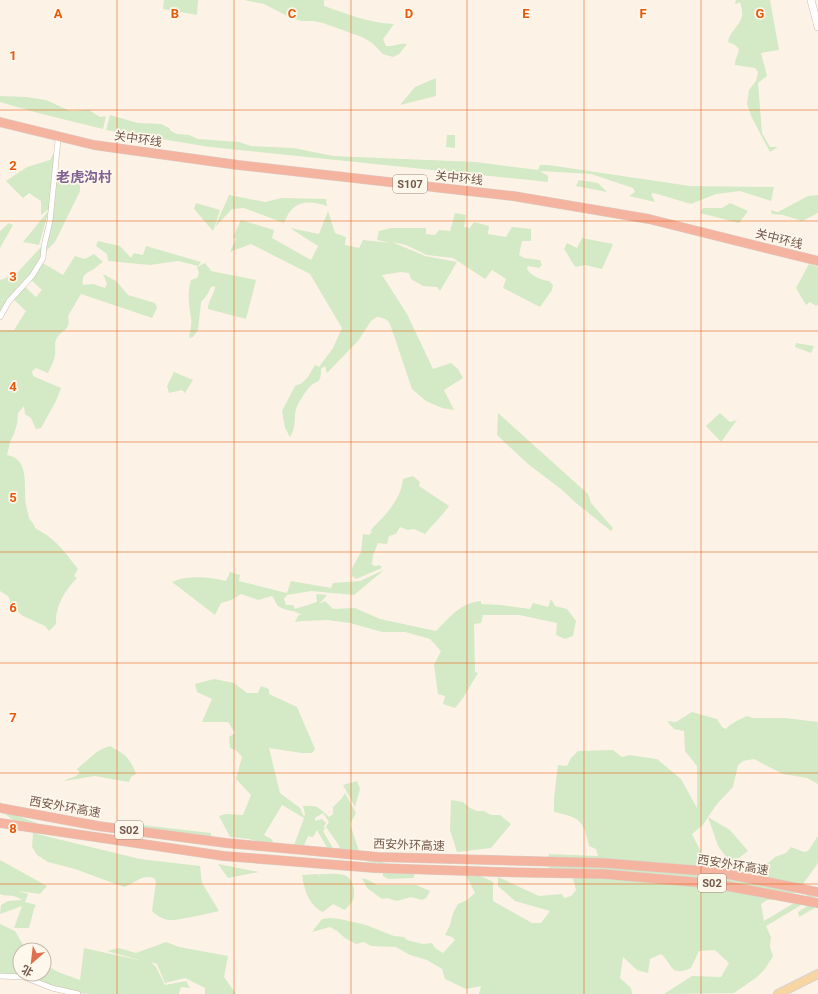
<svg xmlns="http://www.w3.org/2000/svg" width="818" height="994" font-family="Roboto,'Noto Sans SC',sans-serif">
	<rect width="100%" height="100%" fill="#fcf3e6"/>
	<g fill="#d4e9c5" fill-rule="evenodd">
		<path d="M164,0H198L197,15L163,9Z"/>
		<path d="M244,0H324V6C347,14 370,23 394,24L383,39L386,46C394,47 399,43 407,44L399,54L393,57L383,54L372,43L362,37L323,23L313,21H301L289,17L264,4Z"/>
		<path d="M736,0H770L779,50L761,53L767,76L758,83L762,133L770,147H778L770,152L752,118L747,104L749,90L756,81L758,72L755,68L735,65C735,59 738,55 739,49L735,45L728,42C729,32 740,26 742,16C743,12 741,6 740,2L736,4L735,3Z"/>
		<path d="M436,78V96L400,105L415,87Z"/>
		<path d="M0,96L26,97L46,100L70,111L89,110L100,117L106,116L103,129L38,113L0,102Z"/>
		<path d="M110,115L138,123L161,124L169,128L171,131L177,134L189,135L198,139L239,142L251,146L294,148L333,156L476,162L538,170L540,165H548L690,186L774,187L771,201L740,191L716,194L691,204L654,193L651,194L655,202L629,196L635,192L633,188L591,174L540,171L548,176V182L210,147L106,130Z"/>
		<path d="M447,135H455V148L446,147Z"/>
		<path d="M55,151L53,175L80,184V191L55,242L45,252L24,284L0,314V280L16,274L41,247L50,220V208L41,215V201L29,193L23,198L6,181L27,167L50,160Z"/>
		<path d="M579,180L598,183L607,192L576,186Z"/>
		<path d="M229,195L265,202L282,198L326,199L327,206C306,199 292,201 284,223L244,208L232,209L215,227Z"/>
		<path d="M818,195V213L802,221L783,215L772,214L773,219L771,210L778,212L808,196Z"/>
		<path d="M196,203L220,210L213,231L194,209Z"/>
		<path d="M730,203L748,211L739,223L700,213L703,208H722Z"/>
		<path d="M49,210L39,245L23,242Z"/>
		<path d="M328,211L335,233L346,237L345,245L359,248L363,240L391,243L377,240L379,231L391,228H426V234L435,235L439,230L450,231L455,213L466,215L464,227L470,228L474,222L489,226L488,234L506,237L512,227L531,229V241H522L519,255L524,258L540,260L542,265L539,268L528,266L527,269C531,276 541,280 549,281L553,285L552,290L540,307L503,288L506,279L492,270L485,279L453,258L427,255L406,245L392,242L425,256L457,262L440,291L437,287L423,286L411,279L409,273L401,272L382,275L407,314L433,369L451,363L458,369L463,378L444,390L454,410L442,408L426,401L412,389L390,324C387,319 382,317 377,317L371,321L358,341L327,373L325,366L321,369C321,372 321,376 320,378C319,382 316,382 313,384C307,388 302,398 298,404C292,416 298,425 290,437L285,428L282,411L295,386L302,383L308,377L315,365L319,367L333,348L342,328L310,274L251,244L230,252L236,239L233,237L241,220L274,230L272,238L311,260L318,246L290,228L319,234Z"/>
		<path d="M9,223L13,225L0,248V231Z"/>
		<path d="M582,238L613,244L602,269L585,265L576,267C572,264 568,254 564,249L567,243L577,248Z"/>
		<path d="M98,241L120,246L131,258L134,253L143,255L146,246L201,262L198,266L178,261L150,265L108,261L107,254L96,246Z"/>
		<path d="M94,254L103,262C99,264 97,267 94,269C87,273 81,274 83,285L93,284L105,288L107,284L103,274L116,281L128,295L155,303L157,308L152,318L81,294L68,316C71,333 61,328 56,340C54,344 56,350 55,355C54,362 50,368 48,373L36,368L32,371L33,376L61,388L56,401L41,428L36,429L31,418L25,414L24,406L18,413L17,424L14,434L10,442L7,455C31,459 23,488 26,505C27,509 28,514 29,518C31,522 34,523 35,528C57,540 63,550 78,569L74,576L77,578C65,590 55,606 56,624L49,631L45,626L23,616L12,607L10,604V600L8,596L0,591V330H14L26,311L12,298L24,286L36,297L42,290L30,279L41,262L63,275L75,256L85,259Z"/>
		<path d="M205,263L211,271L256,280L246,319L208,309C208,300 215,294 215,286L211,287L207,295L201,302L198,330L193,337L189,338C190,332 192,325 191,318C189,305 187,293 191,280L197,278L199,273L197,267Z"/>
		<path d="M809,264L818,267V304L816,306L810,302L806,305L796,288Z"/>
		<path d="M796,343L814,346L811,353L795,347Z"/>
		<path d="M174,372L193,380L185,393L182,390L169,393L167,386Z"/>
		<path d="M498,413L588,494L591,503L613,528L611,531L576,503L561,489L528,464L497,435Z"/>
		<path d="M720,413L730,422L737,420L721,442L706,426Z"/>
		<path d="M413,476L420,482L419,486L449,506C442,516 433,524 425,534L414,529L408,530L400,527L396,534L389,536L387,544L378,543L373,555L372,565L376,566L380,565L382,568L356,579L352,576V568L361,552L363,534L369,535L373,531L370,532C374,525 380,521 385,515C394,505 402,492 403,479Z"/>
		<path d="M384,570L354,595L311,591L287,595L284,599L286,605H293L295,609L317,602L316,594L327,595L319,604L325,601L333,609L355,608L380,619L436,631C450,617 460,603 481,601V604L501,605L530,609L533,603L548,607L551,599L555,606L567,609L576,621L573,636L565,639L556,635L557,623L519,615H483L481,623L474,624L475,672L478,673L463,698L455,708L443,704L445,696L438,694L434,665L441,651L430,639L405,632H382L350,623L327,620L302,621L295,622L298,616L304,612L300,614C294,610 281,610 277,605C275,602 275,599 272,596L258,600L241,594L231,600L221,603L215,615L172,582C187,575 210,577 226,581L230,572L240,575L239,581L287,593L291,581L331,588L333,583L360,581Z"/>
		<path d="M214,679L234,683L247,693H258L261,686L269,689V694L297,707L315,749L312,753H302L269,748L280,793L300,808L304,817L305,814L303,806C318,805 318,807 329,817L333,814V807L342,798L345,793L356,813L350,824L359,851H329L317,830L313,837L308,836L302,850L293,848L304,818L282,805L264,835L273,840L270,845L249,839L230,837L219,816L226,814L243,815L251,795L236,779L242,757L237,751L230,748L229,737L235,733L228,722H202L212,699L197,692L195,684ZM323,813L329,822L326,827L323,828L326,823L322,819L315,821V818ZM326,827L340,847L334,850L323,831Z"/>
		<path d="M692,712L717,719L722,727L726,729C729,724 741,719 747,716L753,718H785L818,722V784L807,778L783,774L754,759L743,761L738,765L733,787L717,804L708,817L730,830L748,851L731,864L718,846L708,817L703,825L692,834L703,856L707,872C724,869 737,870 754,874L752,877L775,857L786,853L791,847L804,852L808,851L818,836V863L798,891L781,899L767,900L761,904L764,921L816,890L818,895L766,926L771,937L770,947L773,956L765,969L757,977L734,993L664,994L692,976L721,977L729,963L715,950L699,951L691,968C669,977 674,965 661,954L650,959L648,973L637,970L623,957L620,978L631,988L632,994H479L481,986L466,989L445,979L442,969L427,960L410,955L396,947L371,946L364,942L356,944L345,938L337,931L330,927L312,932L322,919L330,918L340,919L366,925L394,936L404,937L407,940L423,944L432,943L435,948L443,953L455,940L452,937L445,935L450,925L453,913L458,904L467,900L475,893L462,867L493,882V901L532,923H541L550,911L515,901L498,886V877L539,896L562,894L564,898L571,896L576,890L572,875H553L547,864L549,854L598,856L596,849L589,846C583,819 580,818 554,812V798L558,765L567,766L571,758L578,751L613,750L622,757L629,755L657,759L681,779L697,808V766L685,751L684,731L674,729L667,721L676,722Z"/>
		<path d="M110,746C124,754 130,757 136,774L131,777L129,782L95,776L64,781C70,777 75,778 80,773L77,769C87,761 97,749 110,746Z"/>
		<path d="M357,781L360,789L355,807L343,785Z"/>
		<path d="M451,800L463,802L470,808L477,811H484L491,815H500L511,824L491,848L457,852L450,830Z"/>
		<path d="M0,802L18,816L37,823V834L140,859L200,866L202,883L219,911C210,913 177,921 169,920C162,919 156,915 152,911L156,882L154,878C142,874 135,883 124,887L75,869L48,862L37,855L32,847L33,833L21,826L0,810Z"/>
		<path d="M133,824L211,833V846L151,836L136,829Z"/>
		<path d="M367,853L394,869H414V878L388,879L383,876V864L367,862Z"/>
		<path d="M0,860L47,886L40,894L18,891L28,894L25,902L36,905L34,909L29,928H14L22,906L0,914L1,905L8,901L22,900C12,893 10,898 0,894Z"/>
		<path d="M218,864L259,872L228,878Z"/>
		<path d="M318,874L320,877L319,874C326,874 338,873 344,875C353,878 356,892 353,900C351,904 347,907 345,910L333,904L323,912C309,906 304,889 302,875Z"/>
		<path d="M362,878L368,880L377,885H416L430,891L426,898L422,900L411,897L397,901L387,898L382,899L367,888Z"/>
		<path d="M818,899V906L799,917L798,912Z"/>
		<path d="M0,924L15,931L26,950H20V974H44V964L58,972L80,980L84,948L143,961L107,951L119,948L136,953L166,942L179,947L228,956L224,977L236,994H205V988L185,978L165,983L157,964L151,962L156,967L165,985L186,981L190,988L181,987L179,994H89L66,992L23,976L0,978Z"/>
	</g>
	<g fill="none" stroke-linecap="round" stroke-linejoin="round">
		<g stroke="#cfbdaf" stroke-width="6">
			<g id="street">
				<path d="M0,317L9,301L32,276L43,258L44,246L50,221L58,140"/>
				<path d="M0,976L24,977L52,988L78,994"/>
			</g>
		</g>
		<g stroke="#d2bcad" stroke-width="8">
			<path id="secondary" d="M811,0L818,27"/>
		</g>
		<g stroke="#d8d1cd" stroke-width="10">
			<path id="primary" d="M778,994L818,974"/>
		</g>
		<g stroke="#d8d1cd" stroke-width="10">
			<g id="highway">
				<path d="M0,122L94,145L238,165L513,196L649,219L818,261"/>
				<path d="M0,808L98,826L226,843L378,857L604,863L717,872L818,892"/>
				<path d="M0,823L224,856L375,868L500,872L604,874L716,884L818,903"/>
			</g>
		</g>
		<use href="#street" stroke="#fff" stroke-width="5"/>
		<use href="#secondary" stroke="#fff" stroke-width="7"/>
		<use href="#primary" stroke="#f8d6a1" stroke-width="8"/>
		<use href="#highway" stroke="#f4b49f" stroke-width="9"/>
	</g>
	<path fill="none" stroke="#e8590c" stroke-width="1" stroke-opacity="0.55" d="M117,0V994M234,0V994M351,0V994M467,0V994M584,0V994M701,0V994M0,110H818M0,221H818M0,331H818M0,442H818M0,552H818M0,663H818M0,773H818M0,884H818"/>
	<g text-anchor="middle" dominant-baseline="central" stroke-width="3.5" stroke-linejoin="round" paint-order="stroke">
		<g fill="#fef7ec" stroke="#9d887b" stroke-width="1">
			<rect x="393" y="175" width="34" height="18" rx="3"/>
			<rect x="115" y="821" width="28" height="18" rx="3"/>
			<rect x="698" y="874" width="28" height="18" rx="3"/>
		</g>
		<g font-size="11" font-weight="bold" fill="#74594b">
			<text x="410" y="184">S107</text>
			<text x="129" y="830">S02</text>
			<text x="712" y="883">S02</text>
		</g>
		<g font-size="12" fill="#74594b" stroke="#fef7ec">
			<text transform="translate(138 139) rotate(8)">关中环线</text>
			<text transform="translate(459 178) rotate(6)">关中环线</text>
			<text transform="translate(779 239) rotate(14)">关中环线</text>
			<text transform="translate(65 807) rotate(10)">西安外环高速</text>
			<text transform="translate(409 845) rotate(2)">西安外环高速</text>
			<text transform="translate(733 865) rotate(9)">西安外环高速</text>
		</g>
		<g font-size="14" font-weight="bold" fill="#806390" stroke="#fef7ec">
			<text x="84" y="177">老虎沟村</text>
		</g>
	</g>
	<g font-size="13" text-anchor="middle" font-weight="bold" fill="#e8590c" stroke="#fef7ec" stroke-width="3.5" stroke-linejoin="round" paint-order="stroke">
		<text x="58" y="18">A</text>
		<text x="175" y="18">B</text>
		<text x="292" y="18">C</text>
		<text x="409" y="18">D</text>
		<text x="526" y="18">E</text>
		<text x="643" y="18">F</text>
		<text x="760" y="18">G</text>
		<text x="13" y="60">1</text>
		<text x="13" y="170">2</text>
		<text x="13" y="281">3</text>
		<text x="13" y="391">4</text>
		<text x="13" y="502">5</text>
		<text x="13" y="612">6</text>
		<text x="13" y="722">7</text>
		<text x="13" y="833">8</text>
	</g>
	<g transform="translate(32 962) rotate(208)"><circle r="19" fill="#fef7ec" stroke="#c7b8ac"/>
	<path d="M0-3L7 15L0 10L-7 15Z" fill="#e16d4f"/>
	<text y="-6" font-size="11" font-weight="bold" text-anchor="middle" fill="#74594b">北</text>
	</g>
</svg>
